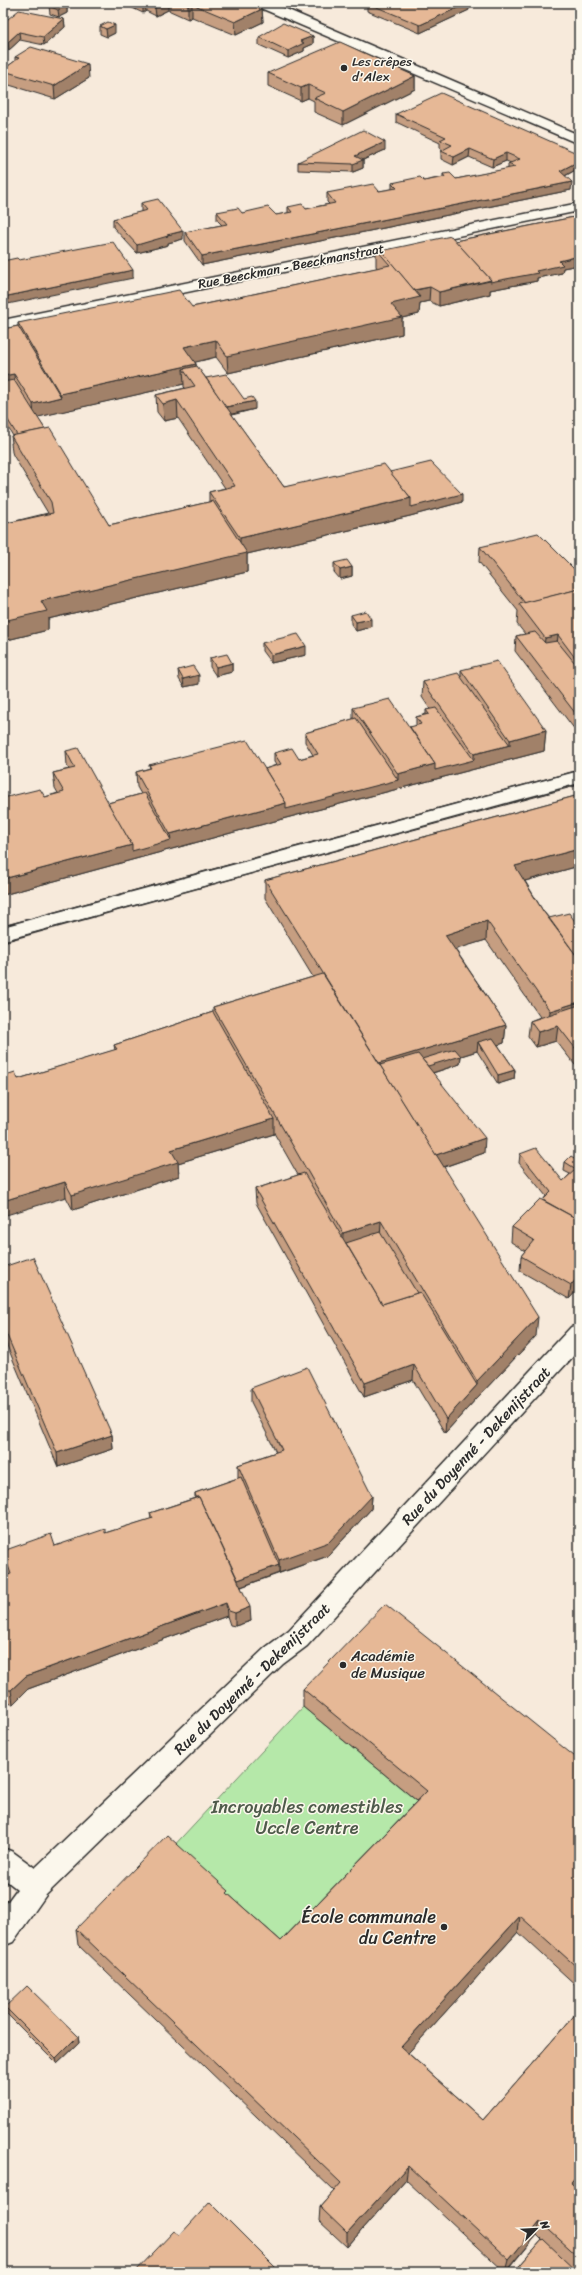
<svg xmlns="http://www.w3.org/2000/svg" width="582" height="2275" font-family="Sriracha,sans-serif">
	<rect width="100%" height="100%" fill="#f7eadb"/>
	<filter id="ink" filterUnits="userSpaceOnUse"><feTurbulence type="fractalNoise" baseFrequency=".025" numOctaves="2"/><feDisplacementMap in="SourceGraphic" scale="8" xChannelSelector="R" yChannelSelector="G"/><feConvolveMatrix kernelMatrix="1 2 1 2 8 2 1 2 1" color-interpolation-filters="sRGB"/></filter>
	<g filter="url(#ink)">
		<path fill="#b5e8a9" stroke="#708a6a" d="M303,1707L425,1808L281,1956L169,1851Z"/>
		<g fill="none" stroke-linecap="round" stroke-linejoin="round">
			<g stroke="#2b2b2b" stroke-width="3">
				<g id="minor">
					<path d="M255,3H272L579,135V144L256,6Z"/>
					<path d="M579,203V211L3,330V320Z"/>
					<path d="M579,1325V1350L307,1646L283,1664L46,1895L13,1942L3,1946V1908L17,1889L3,1878V1848L13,1852L35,1868L265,1648L289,1630L571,1327Z"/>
				</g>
			</g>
			<g stroke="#2b2b2b" stroke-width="3">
				<path id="secondary" d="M579,771V783L3,941V927Z"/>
			</g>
			<use href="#minor" fill="#fbf7ec" fill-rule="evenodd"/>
			<use href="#secondary" fill="#fbf7ec" fill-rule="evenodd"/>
			<g stroke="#2b2b2b" stroke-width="1">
				<path d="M3,926L579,770"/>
				<path d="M3,941L579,785"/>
			</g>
		</g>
		<g fill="#c69e81" stroke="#2b2b2b" fill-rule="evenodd">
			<path d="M127,3H248L262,9L263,22L236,35L192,17L188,19L168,10L156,16L146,11L143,13L128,6Z"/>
			<path d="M348,3H360L354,6Z"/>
			<path d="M367,3L469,10L420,33L367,11Z"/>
			<path d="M67,5V13L59,17L50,14L49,6Z"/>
			<path d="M64,19L65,27L44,45L20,40L9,50L3,48V23Z"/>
			<path d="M100,26L115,33L107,37L100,34Z"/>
			<path d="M313,36V44L304,48V51L288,58L259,45V37Z"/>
			<path d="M15,57L89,78L55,99L6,84L4,69L15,61Z"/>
			<path d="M268,73L415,76V89L343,125L314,112V101L308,98L301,101L268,86Z"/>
			<path d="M396,114L579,154V168L565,176L571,190L202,265L185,241V232L222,225L217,220V212L242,213L276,215L288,213V207L306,209L329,204L327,202V193L379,191L392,189V183L424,181L443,177V174L456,179L508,169V164L511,163L506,161L492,167L469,157L453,165L441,159V151L443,150L440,148V143L396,122Z"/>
			<path d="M385,150L363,160V168L353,172L298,170V162Z"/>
			<path d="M141,203L183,239L168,243V245L137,253L113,227V219L141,212Z"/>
			<path d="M579,216V265L563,268L562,273L537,278V281L490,290V294L439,306L429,301L420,303L419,314L402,318V334L228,373L216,357L195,362L196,364V366L206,378L244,399L255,409L232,415L284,487L390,472L462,502L410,516L247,554V572L48,619V630L3,641V524L48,513L13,455L12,452L11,443H12L11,436H13L3,419V329L18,326V323L192,307L377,268L376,266V249L381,251L455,241ZM184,384V387L185,388L156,395L157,412L164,421L178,418L225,488L209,492V502L109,525L37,417Z"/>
			<path d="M480,547L579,574V735L515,651L516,636L525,634L517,624L518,611L479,562Z"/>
			<path d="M334,563L352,567V576L340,579L334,572Z"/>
			<path d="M351,615L371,627L356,631L351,624Z"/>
			<path d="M262,643L306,655L271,663L262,651Z"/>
			<path d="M210,658L232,663V672L216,676L210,667Z"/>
			<path d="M178,670L199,684L184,687L179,679Z"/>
			<path d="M461,670L546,730L544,751L286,818L3,895V798L45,797L58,793L55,788L53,773L69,769L67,766L66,751L108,803L141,794L137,787L136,772L150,768L149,765L265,769L276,765L274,762V753L299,759L313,755L305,742V733L353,719V708L410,727L416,726V717L426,714V710L430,709L422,697L423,682L461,677Z"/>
			<path d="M579,795V866L525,881L543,911L549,918L579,927V1070L556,1041L536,1047L528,1036L530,1021L540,1017L486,940L455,949L506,1025L504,1043L498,1045L515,1070L514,1079L498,1084L477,1051L461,1056L460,1064L433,1073L484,1153L444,1167L536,1336L476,1399L445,1433L413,1380L364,1397L256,1203L255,1189L298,1175L274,1133V1134L178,1163L179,1176L73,1210L66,1197L18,1079L115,1050L114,1045L213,1012V1007L313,977L265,898V880Z"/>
			<path d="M520,1154L563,1181L570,1174L564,1171L565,1162L579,1161V1288L569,1299L520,1271L521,1256L525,1251L511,1242L512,1227L543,1200L546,1196L519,1163Z"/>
			<path d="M3,1267L112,1435L113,1449L58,1467L3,1336Z"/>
			<path d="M251,1388L372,1496L371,1509L328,1556L241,1587L251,1621L235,1626L230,1625L227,1616L28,1689L13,1704L3,1703V1577L9,1575L5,1565L3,1551L55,1546L105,1533L151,1519L150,1513L195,1498V1493L238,1478V1465L276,1452L251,1402Z"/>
			<path d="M303,1689L579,1760V1988L518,1932L408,2053L483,2120L579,2010V2184L576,2188L579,2190V2272H514L542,2240L537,2235L507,2272H505L406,2180L347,2247L319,2221L320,2207L334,2191L78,1945L76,1929L229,1895L281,1941L417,1801L303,1707Z"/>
			<path d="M5,2007L78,2036L79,2043L57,2064L7,2014Z"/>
		</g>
		<g fill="#a18169" stroke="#2b2b2b">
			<path d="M165,3H168V10L156,16L155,8Z"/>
			<path d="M354,3H360L354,6Z"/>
			<path d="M468,3H469V10L420,33V25Z"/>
			<path d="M145,4L146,11L143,13V5Z"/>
			<path d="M192,4V17L188,19V6Z"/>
			<path d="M67,5V13L59,17L58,10Z"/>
			<path d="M262,9L263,22L236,35L235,22Z"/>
			<path d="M64,19L65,27L44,45L43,37Z"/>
			<path d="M115,25V33L107,37L106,29Z"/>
			<path d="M19,32L20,40L9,50L8,42Z"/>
			<path d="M313,36V44L304,48V51L288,58V51L300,41Z"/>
			<path d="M88,64L89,78L55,99L54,86Z"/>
			<path d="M415,76V89L343,125V112Z"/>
			<path d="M308,85V98L301,101V88Z"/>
			<path d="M385,142V150L363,160V168L353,172V164L355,156Z"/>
			<path d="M470,149L469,157L453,165L454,157Z"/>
			<path d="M506,153V161L492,167L493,159Z"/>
			<path d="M579,161V168L559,179L560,171Z"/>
			<path d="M572,182L571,190L202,265V256Z"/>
			<path d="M183,231V239L168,243V245L137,253V245L167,235Z"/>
			<path d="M579,256V265L563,268L562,273L537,278V281L490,290V294L439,306V292L536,271L559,261Z"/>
			<path d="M133,270V278L3,305V297Z"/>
			<path d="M430,287L429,301L420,303L419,314L402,318V334L228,373L227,356L391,304L412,291Z"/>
			<path d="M216,340V357L184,365V347Z"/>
			<path d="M196,364L197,381L183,369L184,384L34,418L33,404L61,397L60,394Z"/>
			<path d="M14,374L15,388L3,391V376Z"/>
			<path d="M177,400L178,418L164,421L163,404Z"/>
			<path d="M255,401V409L223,416V408Z"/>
			<path d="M462,494V502L410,516L247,554V572L48,619V630L3,641V621L41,601L240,554V538L411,498Z"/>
			<path d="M352,567V576L340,579V570Z"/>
			<path d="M371,619V627L356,631V622Z"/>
			<path d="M558,635L556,655L543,658L545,638Z"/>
			<path d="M306,646V655L271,663V655Z"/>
			<path d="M232,663V672L216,676V667Z"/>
			<path d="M199,675V684L184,687L183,679Z"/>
			<path d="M546,730L544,751L286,818L3,895V879L132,845L171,840L170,834L286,803L398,780V774L435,764L474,760V754L510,745V740Z"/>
			<path d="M579,849V866L514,884L515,866Z"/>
			<path d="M487,921L486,940L444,953L445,935Z"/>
			<path d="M579,1002V1019L558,1026L556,1041L536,1047L538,1032L548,1029L550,1011Z"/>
			<path d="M506,1025L504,1043L482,1050L478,1042L477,1051L461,1056L460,1064L423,1076L385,1078L378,1063Z"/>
			<path d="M515,1070L514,1079L498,1084V1075Z"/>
			<path d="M274,1119V1134L178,1163L179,1176L73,1210L72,1195L171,1150Z"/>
			<path d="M485,1138L484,1153L432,1171L433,1156Z"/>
			<path d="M65,1182L66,1197L3,1216V1201Z"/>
			<path d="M381,1221L380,1240L342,1253L343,1233Z"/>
			<path d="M579,1276V1288L569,1299L571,1285Z"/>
			<path d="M538,1317L536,1336L476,1399L445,1433L446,1419L477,1385V1381Z"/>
			<path d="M414,1365L413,1380L364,1397L365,1383Z"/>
			<path d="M112,1435L113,1449L58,1467L57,1453Z"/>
			<path d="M372,1496L371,1509L328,1556L279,1573V1560Z"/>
			<path d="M279,1565V1573L235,1589V1581Z"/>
			<path d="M226,1603L227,1616L28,1689L13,1704L11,1690L26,1676Z"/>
			<path d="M250,1607L251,1621L235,1626V1613Z"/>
			<path d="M520,1916L518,1932L400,2062L401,2047Z"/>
			<path d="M78,2036L79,2043L57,2064L56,2058Z"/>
			<path d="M408,2166L406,2180L347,2247V2233Z"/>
			<path d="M579,2174V2184L568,2197L571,2183Z"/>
			<path d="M540,2222L537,2235L506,2272L509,2260Z"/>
		</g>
		<g fill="#e6b896" stroke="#2b2b2b">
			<path d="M54,3H60L67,5L58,10L49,6Z"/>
			<path d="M138,3H165L155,8L145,4L143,5Z"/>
			<path d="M181,3H248L262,9L235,22L192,4L188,6Z"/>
			<path d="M367,3H468L420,25Z"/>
			<path d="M19,10L64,19L43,37L19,32L8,42L3,41V23Z"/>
			<path d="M108,22L115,25L106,29L100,26Z"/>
			<path d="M283,23L313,36L300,41L304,43L288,51L259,37Z"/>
			<path d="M340,42L415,76L343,112L314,98L326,93L308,85L301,88L268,73Z"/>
			<path d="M31,47L88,64L54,86L4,71V69L19,58L15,57Z"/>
			<path d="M441,93L579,154V161L560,171L572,182L202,256L185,232L227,224L217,212L238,208L242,213L268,207L276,215L292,212L288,207L302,204L306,209L335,203L327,193L373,184L379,191L397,188L392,183L420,177L424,181L445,177L443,174L450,173L456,179L515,167L508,164L520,159L506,153L493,159L470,149L454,157L441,151L452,145L440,140L446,137L396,114Z"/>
			<path d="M363,130L385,142L355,156L363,160L353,164L298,162Z"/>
			<path d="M158,199L183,231L167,235L168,236L137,245L113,219L147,210L141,203Z"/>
			<path d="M579,216V256L559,261L563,265L536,271L538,273L490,282L491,280L455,241Z"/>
			<path d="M451,236L491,280L439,292L430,287L414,290L381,251Z"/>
			<path d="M113,242L133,270L3,297V261L17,258L19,260Z"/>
			<path d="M379,248L420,297L391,304L402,317L227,356L216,340L184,347L196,364L60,394L18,323L179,290L192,307L390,265L376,249Z"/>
			<path d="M18,326L61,397L33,404L14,374L3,376V329Z"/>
			<path d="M197,366L284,487L384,464L411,498L240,538L209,492L235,486L177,400L163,404L156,395L195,386L183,369Z"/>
			<path d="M226,374L244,399L252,397L255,401L226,407L206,378Z"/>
			<path d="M14,380L45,429L17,435L3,412V382Z"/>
			<path d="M50,428L109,525L213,501L247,553L41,601L47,611L3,621V524L53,513L51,502L11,436Z"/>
			<path d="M431,462L462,494L411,507V498L390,472Z"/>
			<path d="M538,533L579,574V589L525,603L480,547Z"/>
			<path d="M347,560L352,567L340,570L334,563Z"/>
			<path d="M579,589V663L558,635L545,638L519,604Z"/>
			<path d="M366,611L371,619L356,622L351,615Z"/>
			<path d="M535,632L545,643L557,641L579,668V718L516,636Z"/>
			<path d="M298,634L306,646L271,655L262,643Z"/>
			<path d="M227,654L232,663L216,667L210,658Z"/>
			<path d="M497,661L546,730L510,740L461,670Z"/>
			<path d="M193,666L199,675L183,679L178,670Z"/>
			<path d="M458,673L510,745L474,754L423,682Z"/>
			<path d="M390,699L435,764L398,774L353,708Z"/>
			<path d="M436,708L474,760L435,770V764L410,727L421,724L416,717L429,714L426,710Z"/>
			<path d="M356,718L398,780L286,809V803L265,769L281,764L274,753L292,748L299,759L318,754L305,733Z"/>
			<path d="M247,740L286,803L170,834L136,772L151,768L149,765Z"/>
			<path d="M78,748L132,845L3,879V798L40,789L45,797L64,792L53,773L75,768L66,751Z"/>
			<path d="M145,793L171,840L132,851V845L108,803Z"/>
			<path d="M579,795V849L515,866L543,911L579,959V1002L550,1011L487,921L445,935L506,1025L379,1063L265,880Z"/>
			<path d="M569,913L579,927V959L549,918Z"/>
			<path d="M323,974L538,1317L477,1381L381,1221L343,1233L213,1007Z"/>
			<path d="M579,1005V1053L558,1026L538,1032L530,1021Z"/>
			<path d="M213,1012L274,1119L171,1150L178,1162L72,1195L65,1182L3,1201V1076L15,1072L18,1079L117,1049L114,1045Z"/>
			<path d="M493,1038L515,1070L498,1075L478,1042Z"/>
			<path d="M455,1049L461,1056L428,1066L422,1059Z"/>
			<path d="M418,1054L485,1138L436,1155L380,1065Z"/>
			<path d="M536,1148L563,1181L576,1169L565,1162L571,1156L579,1161V1220L543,1200L551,1192L520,1154Z"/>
			<path d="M304,1173L382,1304L420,1292L477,1385L446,1419L414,1365L365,1383L255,1189Z"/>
			<path d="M540,1199L579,1220V1276L571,1285L521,1256L534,1240L512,1227Z"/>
			<path d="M380,1232L417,1293L382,1304L346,1243Z"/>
			<path d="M33,1257L112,1435L57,1453L3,1326V1267Z"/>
			<path d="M307,1367L372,1496L329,1542L279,1560L238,1465L282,1450L251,1388Z"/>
			<path d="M241,1477L279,1565L238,1580L199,1497H196L195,1493Z"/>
			<path d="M199,1497L250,1607L235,1613L229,1611L226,1603L26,1676L11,1690H3V1577L11,1574L3,1551L51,1534L55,1546L105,1529V1533L153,1518L150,1513Z"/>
			<path d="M385,1604L579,1760V1969L520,1916L401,2047L483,2120L579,2010V2174L571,2183L579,2190V2257L540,2222L509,2260L408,2166L347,2233L320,2207L341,2183L76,1929L167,1835L229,1891L227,1893L281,1941L427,1791L303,1689Z"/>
			<path d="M27,1986L78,2036L56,2058L5,2007Z"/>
			<path d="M210,2202L280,2272H135L174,2231L180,2235Z"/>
			<path d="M543,2239L578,2272H514Z"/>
		</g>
	</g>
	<g fill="#2b2b2b" stroke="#fbf7ec" stroke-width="1.5">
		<circle cx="344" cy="68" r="4"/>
		<circle cx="343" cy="1665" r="4"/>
		<circle cx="444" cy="1927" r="4"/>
	</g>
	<g text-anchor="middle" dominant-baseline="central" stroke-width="3" stroke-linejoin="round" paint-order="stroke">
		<g font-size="13" fill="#2b2b2b" stroke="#fbf7ec" text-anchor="start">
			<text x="352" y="61">Les crêpes<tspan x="352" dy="15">d'Alex</tspan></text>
		</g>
		<g font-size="13" fill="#2b2b2b" stroke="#fbf7ec">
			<text transform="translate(291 266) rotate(-11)">Rue Beeckman - Beeckmanstraat</text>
		</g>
		<g font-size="15" fill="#2b2b2b" stroke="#fbf7ec">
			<text transform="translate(476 1446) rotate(-47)">Rue du Doyenné - Dekenijstraat</text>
			<text transform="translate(252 1679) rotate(-44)">Rue du Doyenné - Dekenijstraat</text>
		</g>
		<g font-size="15" fill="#2b2b2b" stroke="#fbf7ec" text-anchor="start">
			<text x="351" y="1656">Académie<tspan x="351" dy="17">de Musique</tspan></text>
		</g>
		<g font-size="18" fill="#4e5a4a" stroke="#fbf7ec">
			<text x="307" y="1807">Incroyables comestibles<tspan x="307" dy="21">Uccle Centre</tspan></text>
		</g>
		<g font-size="18" fill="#2b2b2b" stroke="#fbf7ec" text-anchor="end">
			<text x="436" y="1917">École communale<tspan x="436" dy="21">du Centre</tspan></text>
		</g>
	</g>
	<rect width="582" height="2275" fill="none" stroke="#fbf7ec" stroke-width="16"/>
	<rect x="8" y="8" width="566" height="2259" fill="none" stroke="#2b2b2b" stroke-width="1.5" filter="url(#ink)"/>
	<g transform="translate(536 2229) rotate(66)" stroke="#fbf7ec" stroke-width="3" paint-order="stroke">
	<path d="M0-3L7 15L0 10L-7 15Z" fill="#2b2b2b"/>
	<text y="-6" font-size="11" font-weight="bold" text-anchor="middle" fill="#2b2b2b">N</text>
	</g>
</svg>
